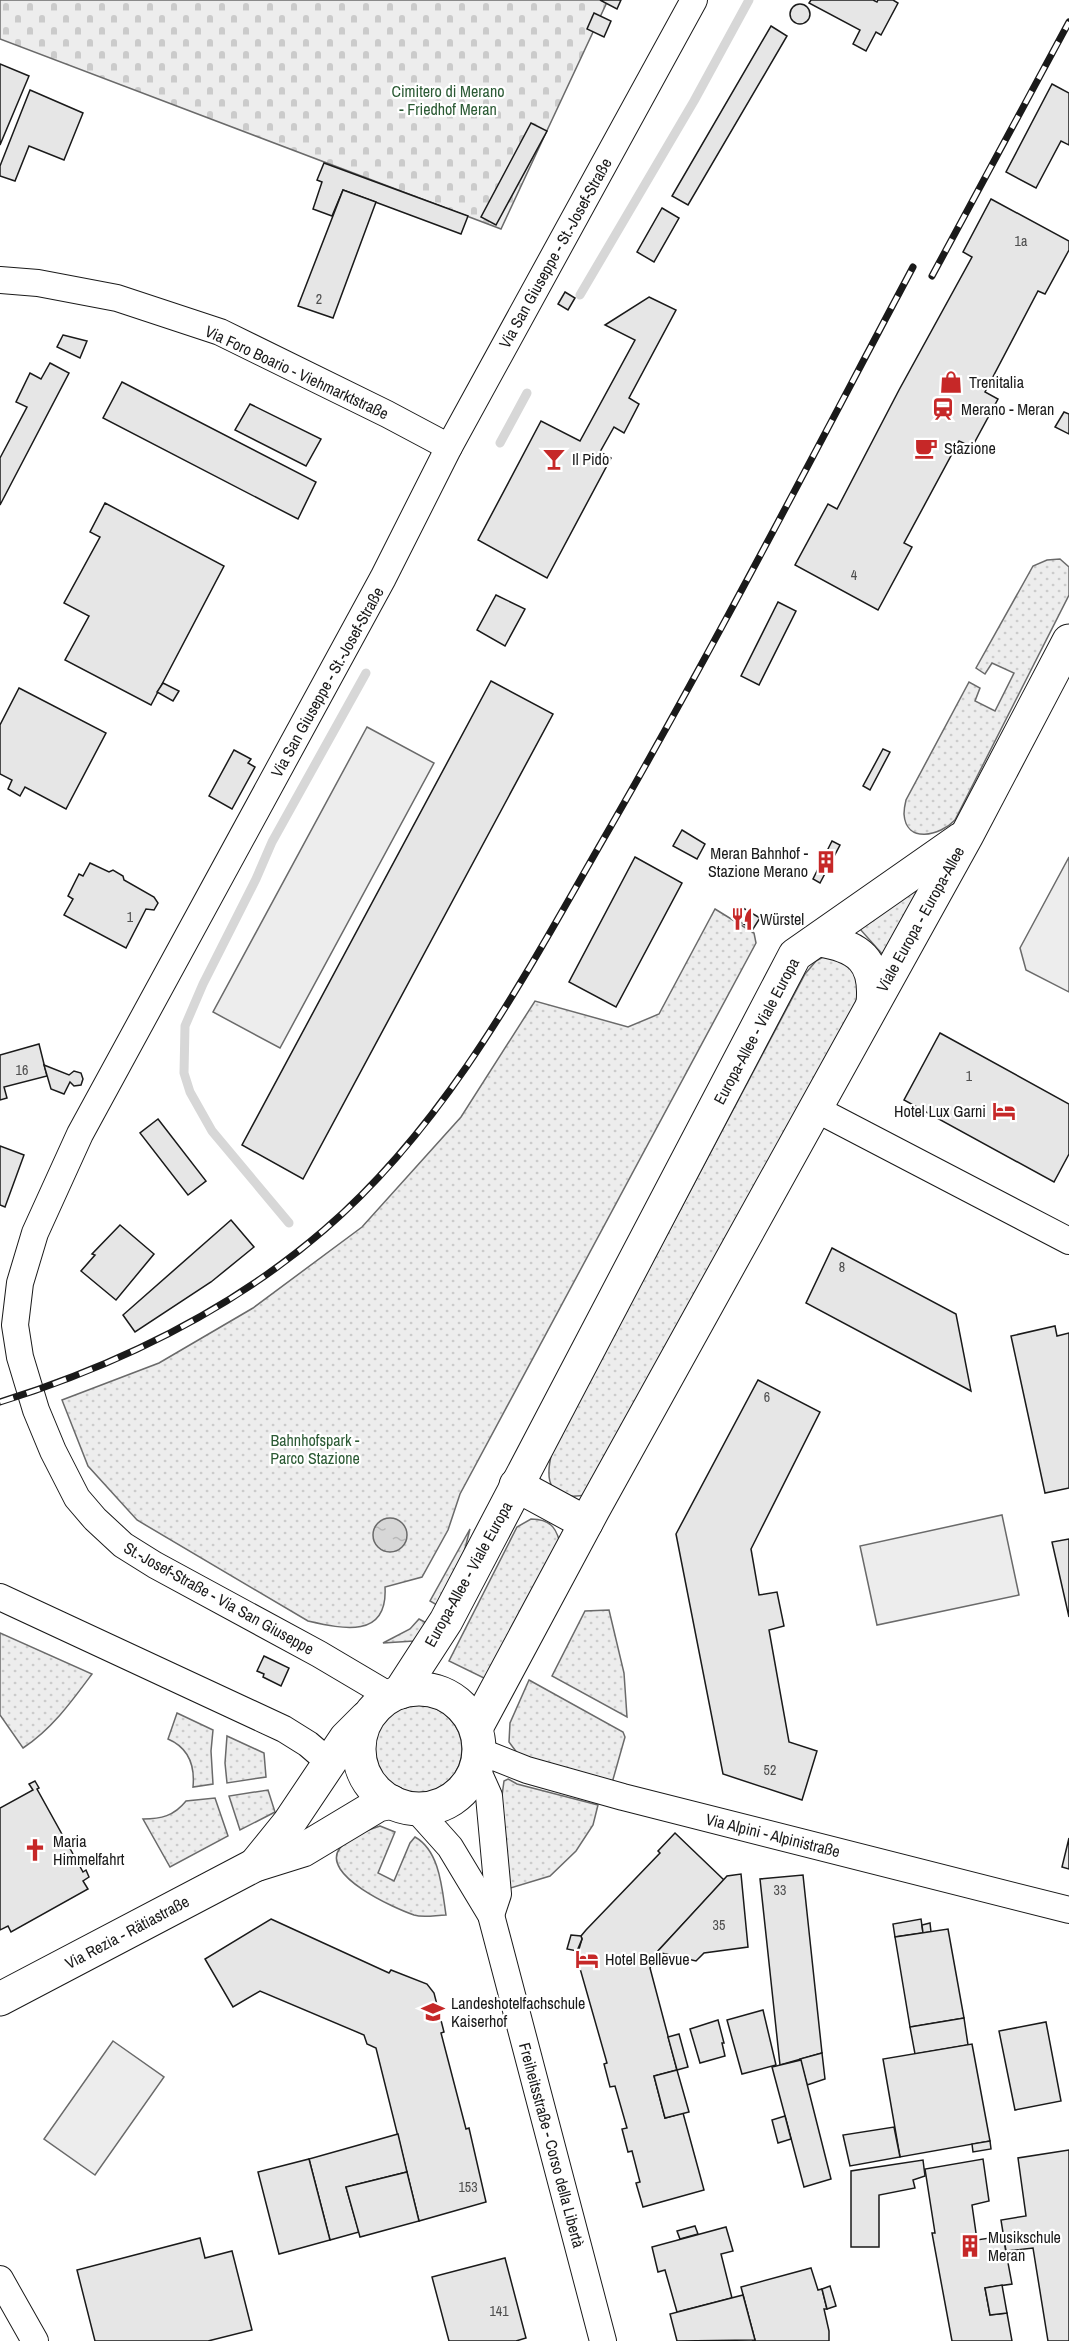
<svg xmlns="http://www.w3.org/2000/svg" width="1069" height="2341" font-family="'Archivo Narrow',sans-serif">
	<defs>
		<pattern id="grass-dots" width="8" height="8" patternUnits="userSpaceOnUse" patternTransform="scale(1.5)"><rect width="8" height="8" fill="#ededed"/><path d="M2 2h.1M6 6h.1" fill="none" stroke="#cbcbcb" stroke-width="1.8" stroke-linecap="round"/></pattern>
		<pattern id="cemetery-stones" width="16" height="16" patternUnits="userSpaceOnUse" patternTransform="scale(1.5)"><rect width="16" height="16" fill="#ededed"/><path d="M2 7V4a2 2 0 0 1 4 0v3zM10 15v-3a2 2 0 0 1 4 0v3z" fill="#cbcbcb"/></pattern>
		<pattern id="water-ripples" width="26" height="14" patternUnits="userSpaceOnUse" patternTransform="scale(1.5)"><rect width="26" height="14" fill="#d7d7d7"/><path d="M2 4q2-2 4 0t4 0M15 11q2-2 4 0t4 0" fill="none" stroke="#b8b8b8"/></pattern>
	</defs>
	<rect width="100%" height="100%" fill="#fff"/>
	<g fill="url(#grass-dots)" stroke="#6a6a6a" stroke-width="1.5">
		<path d="M1060,559L1069,567V595L955,820C940,836 906,844 904,814C904,810 905,804 906,800L969,682L980,688L975,701L995,711L1014,673L992,663L985,674L976,668L1033,566L1047,560Z"/>
		<path d="M936,875L892,965L859,928Z"/>
		<path d="M715,909L754,933L756,943L460,1494L448,1530L422,1577L385,1587C388,1639 343,1629 308,1621L137,1520L88,1466L62,1400L159,1363L253,1308L362,1227L461,1117L535,1001L628,1027L659,1014Z"/>
		<path d="M823,957L851,959L861,996L586,1495C550,1501 544,1483 552,1452L805,974L816,961Z"/>
		<path d="M531,1519C552,1519 558,1530 561,1549L488,1680L449,1661L517,1527Z"/>
		<path d="M470,1529L459,1572L442,1608L430,1601Z"/>
		<path d="M609,1610L624,1673L627,1717L552,1676L585,1611Z"/>
		<path d="M419,1619L432,1626L414,1641L383,1643L410,1629Z"/>
		<path d="M0,1633L92,1674C72,1701 52,1729 23,1748L0,1715Z"/>
		<path d="M529,1680L623,1732L625,1737L612,1783L518,1754L509,1742L510,1723Z"/>
		<circle cx="418" cy="1749" r="44"/>
		<path d="M177,1713L213,1730L211,1751L213,1784L193,1787C195,1766 189,1748 168,1739Z"/>
		<path d="M227,1736L264,1753L266,1777L227,1783L225,1763Z"/>
		<path d="M508,1779L517,1784L598,1805L593,1825L576,1851L550,1876L507,1889L501,1803L504,1781Z"/>
		<path d="M268,1790L275,1812L240,1830L229,1796Z"/>
		<path d="M215,1798L228,1836L170,1867L143,1819C161,1819 174,1816 186,1801Z"/>
		<path d="M380,1826L395,1832L378,1873L394,1881L410,1843L415,1837C440,1851 442,1889 446,1915C436,1915 424,1918 414,1915C396,1909 319,1875 340,1848C350,1836 366,1831 380,1826Z"/>
	</g>
	<path fill="url(#cemetery-stones)" stroke="#6a6a6a" stroke-width="1.5" d="M0,0H608L501,229L0,39Z"/>
	<g fill="#ededed" stroke="#6a6a6a" stroke-width="1.5">
		<path d="M367,727L434,763L280,1048L213,1012Z"/>
		<path d="M1069,857V992L1026,970L1020,948Z"/>
		<path d="M1002,1515L1019,1595L877,1625L860,1546Z"/>
		<path d="M113,2041L164,2077L95,2175L44,2139Z"/>
	</g>
	<circle fill="url(#water-ripples)" stroke="#6a6a6a" stroke-width="1.5" cx="390" cy="1535" r="17"/>
	<g fill="none" stroke-linecap="round" stroke-linejoin="round">
		<g stroke="#d7d7d7" stroke-width="9">
			<path d="M580,295L694,101L749,0"/>
			<path d="M500,443L527,393"/>
			<path d="M289,1223L212,1131L190,1092L184,1073L185,1026L203,984L256,879L272,842L366,673"/>
		</g>
	</g>
	<g fill="#e6e6e6" stroke="#1a1a1a" stroke-width="1.5">
		<path d="M600,0H621L617,9Z"/>
		<path d="M811,0H873L877,2L878,0H893L898,3L881,35L876,32L866,51L853,44L860,30L809,3Z"/>
		<circle cx="800" cy="14" r="10"/>
		<path d="M594,13L611,21L604,37L587,29Z"/>
		<path d="M771,26L787,36L688,205L672,196Z"/>
		<path d="M0,64L29,76L0,145Z"/>
		<path d="M1052,84L1069,93V145L1061,141L1036,188L1006,172Z"/>
		<path d="M30,90L83,113L64,160L29,146L15,181L0,176V166Z"/>
		<path d="M531,123L547,131L496,225L481,217Z"/>
		<path d="M324,163L468,216L461,234L343,190L332,216L313,209L322,182L317,180Z"/>
		<path d="M343,190L376,202L333,318L298,306Z"/>
		<path d="M991,199L1069,241V250L1045,294L1038,291L985,392L998,399L972,447L959,441L904,543L912,547L878,610L795,565L828,504L837,509L899,390L972,257L963,252Z"/>
		<path d="M662,208L679,218L654,262L637,252Z"/>
		<path d="M565,292L575,298L568,310L558,304Z"/>
		<path d="M649,297L676,310L629,398L639,404L624,433L614,427L600,452L611,458L547,578L478,540L541,421L580,441L635,340L605,325Z"/>
		<path d="M63,335L87,341L80,358L57,347Z"/>
		<path d="M50,363L69,373L0,505V458L27,407L16,402L30,373L41,379Z"/>
		<path d="M122,382L316,482L298,519L103,418Z"/>
		<path d="M250,404L321,439L306,466L235,430Z"/>
		<path d="M1064,412L1069,414V434L1055,427Z"/>
		<path d="M105,503L224,566L151,705L65,660L89,616L64,603L100,537L90,532Z"/>
		<path d="M496,595L525,609L505,646L477,630Z"/>
		<path d="M778,602L796,611L759,685L741,676Z"/>
		<path d="M491,681L553,714L303,1179L242,1145Z"/>
		<path d="M163,683L179,691L173,701L157,692Z"/>
		<path d="M19,688L106,733L66,809L25,787L20,796L8,789L12,780L0,774V725Z"/>
		<path d="M883,749L890,752L870,790L863,786Z"/>
		<path d="M234,750L251,759L248,763L255,767L232,809L209,796Z"/>
		<path d="M682,830L705,844L697,859L673,846Z"/>
		<path d="M832,841L840,845L820,883L813,879Z"/>
		<path d="M635,857L682,883L616,1007L569,982Z"/>
		<path d="M90,863L109,872L113,870L123,876L124,880L154,897L158,903L154,910L146,909L126,948L64,915L73,899L68,896L79,874L83,876Z"/>
		<path d="M743,908L760,918L753,929L736,920Z"/>
		<path d="M940,1033L1069,1104V1154L1054,1182L904,1100Z"/>
		<path d="M39,1044L47,1076L4,1087L7,1098L0,1100V1055Z"/>
		<path d="M44,1065L69,1075L74,1071L81,1073L83,1079L81,1085L74,1086L70,1082L64,1094L51,1089Z"/>
		<path d="M158,1119L206,1181L188,1195L140,1133Z"/>
		<path d="M0,1146L24,1155L5,1207L0,1205Z"/>
		<path d="M231,1220L254,1247L211,1282L135,1332L123,1315Z"/>
		<path d="M120,1225L154,1254L116,1300L81,1271L95,1255L92,1254Z"/>
		<path d="M832,1248L956,1314L971,1391L806,1303Z"/>
		<path d="M1055,1326L1057,1336L1069,1333V1488L1045,1493L1011,1336Z"/>
		<path d="M758,1380L820,1412L751,1549L759,1595L777,1592L784,1626L769,1630L789,1742L817,1751L802,1800L723,1774L676,1534Z"/>
		<path d="M1069,1539V1617L1052,1542Z"/>
		<path d="M264,1656L289,1668L281,1686L263,1677L264,1674L257,1671Z"/>
		<path d="M35,1781L39,1788L37,1789L83,1872L86,1870L89,1877L83,1881L88,1889L11,1932L8,1926L0,1930V1808L33,1790L29,1784Z"/>
		<path d="M675,1833L724,1880L656,1953L650,1968L677,2070L654,2076L665,2118L683,2113L704,2190L643,2207L636,2183L640,2182L632,2151L628,2152L622,2129L627,2128L615,2086L610,2087L604,2064L607,2063L575,1951L579,1949L582,1939L581,1936L586,1930L660,1853L658,1851Z"/>
		<path d="M1069,1838V1869L1062,1867Z"/>
		<path d="M741,1874L748,1947L704,1953L696,1961L657,1952L727,1876Z"/>
		<path d="M803,1875L822,2053L780,2065L760,1879Z"/>
		<path d="M271,1919L389,1973L391,1970L427,1984L434,1993L444,2032L441,2033L466,2129L469,2128L486,2202L419,2221L376,2048L367,2044L364,2035L260,1991L233,2007L205,1959Z"/>
		<path d="M921,1919L923,1933L895,1937L893,1924Z"/>
		<path d="M930,1923L931,1932L923,1933L922,1925Z"/>
		<path d="M948,1929L964,2018L910,2027L895,1937Z"/>
		<path d="M571,1935L581,1936L582,1939L577,1951L567,1949Z"/>
		<path d="M763,2010L776,2065L742,2074L727,2020Z"/>
		<path d="M964,2018L968,2045L915,2054L910,2027Z"/>
		<path d="M718,2020L724,2043H722L725,2056L700,2063L690,2029Z"/>
		<path d="M1046,2022L1061,2101L1015,2110L999,2031Z"/>
		<path d="M679,2034L688,2067L677,2070L668,2037Z"/>
		<path d="M972,2044L990,2141L900,2157L883,2059Z"/>
		<path d="M822,2053L825,2079L807,2085L800,2059Z"/>
		<path d="M801,2060L831,2179L804,2187L772,2067Z"/>
		<path d="M677,2070L689,2112L665,2118L654,2076Z"/>
		<path d="M785,2116L791,2139L778,2143L772,2120Z"/>
		<path d="M894,2127L900,2157L850,2166L843,2135Z"/>
		<path d="M398,2134L407,2172L346,2187L359,2232L330,2240L309,2159Z"/>
		<path d="M990,2141L991,2149L973,2152L972,2144Z"/>
		<path d="M1069,2150V2341H1048L1033,2248L1006,2251L1001,2220L1026,2216L1018,2158Z"/>
		<path d="M309,2159L330,2240L279,2254L258,2172Z"/>
		<path d="M983,2159L989,2201L972,2205L977,2240L1003,2236L1012,2284L985,2288L990,2315L1007,2313L1012,2341H952L932,2233H935L925,2169Z"/>
		<path d="M923,2160L925,2176L913,2180L915,2188L879,2195V2247H851V2171Z"/>
		<path d="M407,2172L419,2221L360,2237L346,2187Z"/>
		<path d="M695,2226L698,2234L680,2239L677,2231Z"/>
		<path d="M726,2227L733,2251L721,2254L732,2298L677,2312L665,2270L658,2272L652,2247Z"/>
		<path d="M200,2238L205,2258L232,2251L252,2330L208,2341H95L77,2270Z"/>
		<path d="M505,2258L526,2338L516,2341H449L432,2277Z"/>
		<path d="M811,2268L818,2290L822,2289L827,2309H824L829,2331V2341H752L755,2340L741,2287Z"/>
		<path d="M1002,2285L1007,2313L990,2315L985,2288Z"/>
		<path d="M830,2286L836,2306L827,2309L822,2289Z"/>
		<path d="M743,2295L755,2340L677,2341L670,2314Z"/>
	</g>
	<g fill="none" stroke-linecap="round" stroke-linejoin="round">
		<g stroke="#1a1a1a" stroke-width="28">
			<g id="minor">
				<path d="M0,280L38,283L117,298L220,332L387,414L449,447"/>
				<path d="M816,1109L1069,1241"/>
				<path d="M0,1597L284,1729L308,1744L329,1762"/>
				<path d="M390,1696L319,1654L155,1565L123,1545L95,1519L77,1498L53,1451L36,1410L20,1357L15,1325L20,1283L35,1233L80,1134L383,578L449,447L694,0"/>
				<path d="M479,1751L527,1770L623,1797L1069,1910"/>
				<path d="M476,1767L489,1796L498,1894L491,1915"/>
				<path d="M416,1809L450,1847L491,1915L603,2341"/>
				<path d="M0,2279L35,2341"/>
			</g>
		</g>
		<g stroke="#1a1a1a" stroke-width="35">
			<g id="tertiary">
				<path d="M819,940C859,946 877,961 873,1003"/>
				<path d="M516,1485L586,1523"/>
				<circle cx="419" cy="1749" r="60"/>
				<path d="M400,1692L446,1621L795,955L961,839"/>
				<path d="M476,1728L593,1510L967,835L1069,641"/>
				<path d="M255,1865L289,1823L346,1738L366,1718"/>
				<path d="M0,1999L255,1865L303,1850L378,1805L392,1802"/>
			</g>
		</g>
		<use href="#minor" stroke="#fff" stroke-width="26"/>
		<use href="#tertiary" stroke="#fff" stroke-width="33"/>
		<g stroke="#1a1a1a" stroke-width="7">
			<g id="rail">
				<path d="M932,276L1069,22"/>
				<path d="M0,1402C118,1365 230,1311 324,1230C445,1126 522,981 600,845C710,655 810,461 913,267"/>
			</g>
		</g>
		<use href="#rail" stroke="#fff" stroke-width="4.5" stroke-dasharray="14" stroke-linecap="butt"/>
	</g>
	<defs>
		<g id="shop-bare" transform="scale(1.8)"><path d="M-5-2.5h2.3a2.7 3.5 0 0 1 5.4 0H5L5.5 6h-11ZM-1.5-2.5h3a1.5 2.3 0 0 0-3 0Z" fill="#c62828" stroke="#fff" stroke-width="2.5" paint-order="stroke"/></g>
		<g id="station-bare" transform="scale(1.8)"><path d="M-3-6H3Q5-6 5-4V2Q5 4 3 4L4.5 6H3L1.5 4h-3L-3 6H-4.5L-3 4Q-5 4-5 2V-4Q-5-6-3-6ZM-3.5-4v3h7v-3ZM-3.5 1v1.5H-2V1ZM2 1v1.5H3.5V1Z" fill="#c62828" stroke="#fff" stroke-width="2.5" paint-order="stroke"/></g>
		<g id="cafe-bare" transform="scale(1.8)"><path d="M-5.5-4.5H6V0H3Q3 3.5 0 3.5H-2.5Q-5.5 3.5-5.5 0ZM3-3.2v2h1.7v-2ZM-6 4.5H4V6H-6Z" fill="#c62828" stroke="#fff" stroke-width="2.5" paint-order="stroke"/></g>
		<g id="bar-bare" transform="scale(1.8)"><path d="M-6-5H6L.8 .8V4.5H3.5V6h-7V4.5H-.8V.8Z" fill="#c62828" stroke="#fff" stroke-width="2.5" paint-order="stroke"/></g>
		<g id="building-bare" transform="scale(1.8)"><path d="M-4-6H4V6H1V3H-1V6H-4ZM-2.5-4.3h1.7v1.8h-1.7ZM.8-4.3h1.7v1.8H.8ZM-2.5-1h1.7V.8h-1.7ZM.8-1h1.7V.8H.8Z" fill="#c62828" stroke="#fff" stroke-width="2.5" paint-order="stroke"/></g>
		<g id="restaurant-bare" transform="scale(1.8)"><path d="M-5-6h1v4h1v-4h1v4h1v-4h1v5L-1.5 .5V6h-2V.5L-5-1ZM5-6V6H3V1.5H1.5Q1.5-4 5-6Z" fill="#c62828" stroke="#fff" stroke-width="2.5" paint-order="stroke"/></g>
		<g id="hotel-bare" transform="scale(1.8)"><path d="M-6-4.5h1.5V1H6V5H4.5V3h-9V5H-6ZM-4 0a1.8 1.8 0 1 1 3.6 0ZM.5 0V-2.5h3Q6-2.5 6 0Z" fill="#c62828" stroke="#fff" stroke-width="2.5" paint-order="stroke"/></g>
		<g id="church-bare" transform="scale(1.8)"><path d="M-1.2-6h2.4v3.5h3.3v2.4h-3.3V6h-2.4V-.1h-3.3v-2.4h3.3Z" fill="#c62828" stroke="#fff" stroke-width="2.5" paint-order="stroke"/></g>
		<g id="school-bare" transform="scale(1.8)"><path d="M0-5L7-2L0 1L-7-2ZM-4 1L0 2.5L4 1V4Q0 6-4 4Z" fill="#c62828" stroke="#fff" stroke-width="2.5" paint-order="stroke"/></g>
	</defs>
	<g fill-rule="evenodd">
		<use href="#shop-bare" x="951" y="382"/>
		<use href="#station-bare" x="943" y="409"/>
		<use href="#cafe-bare" x="926" y="448"/>
		<use href="#bar-bare" x="554" y="459"/>
		<use href="#building-bare" x="826" y="862"/>
		<use href="#restaurant-bare" x="742" y="919"/>
		<use href="#hotel-bare" x="1004" y="1111"/>
		<use href="#church-bare" x="35" y="1850"/>
		<use href="#hotel-bare" x="587" y="1959"/>
		<use href="#school-bare" x="433" y="2012"/>
		<use href="#building-bare" x="970" y="2246"/>
	</g>
	<g text-anchor="middle" dominant-baseline="central" stroke-width="4.5" stroke-linejoin="round" paint-order="stroke">
		<g font-size="14" fill="#4d4d4d">
			<text x="1021" y="241">1a</text>
			<text x="319" y="299">2</text>
			<text x="854" y="575">4</text>
			<text x="130" y="917">1</text>
			<text x="22" y="1070">16</text>
			<text x="969" y="1076">1</text>
			<text x="842" y="1267">8</text>
			<text x="767" y="1397">6</text>
			<text x="770" y="1770">52</text>
			<text x="780" y="1890">33</text>
			<text x="719" y="1925">35</text>
			<text x="468" y="2187">153</text>
			<text x="499" y="2311">141</text>
		</g>
		<g font-size="16" fill="#2b5a34" stroke="#fff">
			<text x="448" y="91">Cimitero di Merano<tspan x="448" dy="18">- Friedhof Meran</tspan></text>
			<text x="315" y="1440">Bahnhofspark -<tspan x="315" dy="18">Parco Stazione</tspan></text>
		</g>
		<g font-size="16" fill="#1a1a1a" stroke="#fff">
			<text transform="translate(555 253) rotate(-61)">Via San Giuseppe - St.-Josef-Straße</text>
			<text transform="translate(297 372) rotate(25)">Via Foro Boario - Viehmarktstraße</text>
			<text transform="translate(327 682) rotate(-61)">Via San Giuseppe - St.-Josef-Straße</text>
			<text transform="translate(920 919) rotate(-61)">Viale Europa - Europa-Allee</text>
			<text transform="translate(756 1031) rotate(-62)">Europa-Allee - Viale Europa</text>
			<text transform="translate(468 1574) rotate(-61)">Europa-Allee - Viale Europa</text>
			<text transform="translate(219 1598) rotate(29)">St.-Josef-Straße - Via San Giuseppe</text>
			<text transform="translate(773 1835) rotate(14)">Via Alpini - Alpinistraße</text>
			<text transform="translate(127 1932) rotate(-28)">Via Rezia - Rätiastraße</text>
			<text transform="translate(552 2145) rotate(75)">Freiheitsstraße - Corso della Libertà</text>
		</g>
		<g font-size="16" fill="#1a1a1a" stroke="#fff" text-anchor="start">
			<text x="969" y="382">Trenitalia</text>
			<text x="961" y="409">Merano - Meran</text>
			<text x="944" y="448">Stazione</text>
			<text x="572" y="459">Il Pido</text>
			<text x="808" y="853" text-anchor="end">Meran Bahnhof -<tspan x="808" dy="18">Stazione Merano</tspan></text>
			<text x="760" y="919">Würstel</text>
			<text x="986" y="1111" text-anchor="end">Hotel Lux Garni</text>
			<text x="53" y="1841">Maria<tspan x="53" dy="18">Himmelfahrt</tspan></text>
			<text x="605" y="1959">Hotel Bellevue</text>
			<text x="451" y="2003">Landeshotelfachschule<tspan x="451" dy="18">Kaiserhof</tspan></text>
			<text x="988" y="2237">Musikschule<tspan x="988" dy="18">Meran</tspan></text>
		</g>
	</g>
</svg>
